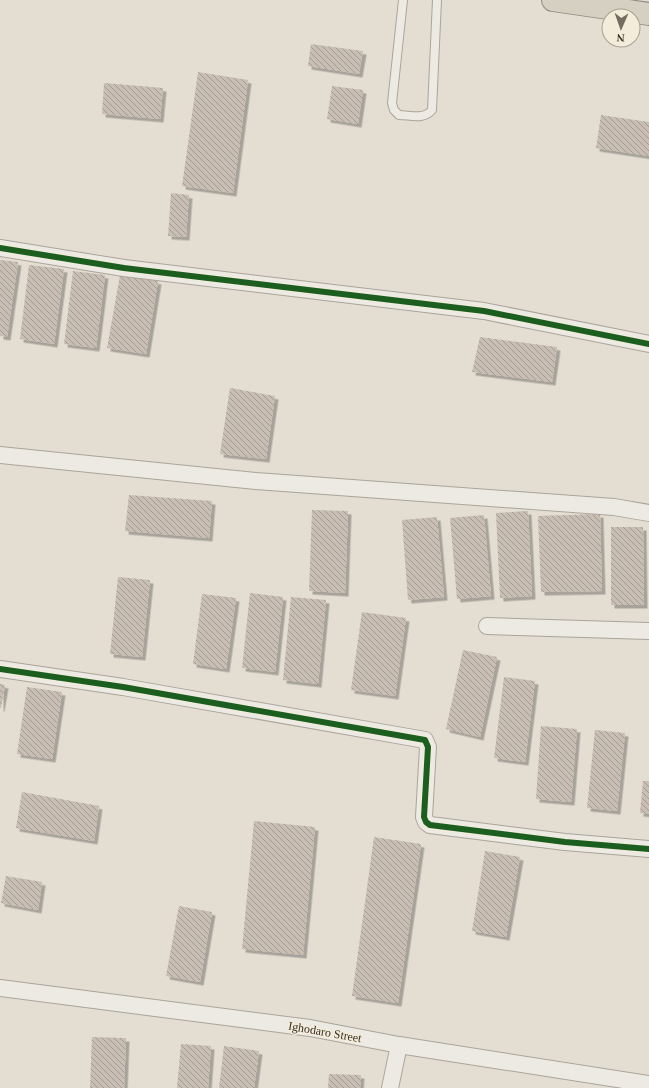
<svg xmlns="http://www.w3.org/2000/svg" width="649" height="1088" font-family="Georgia,serif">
	<defs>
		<pattern id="building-back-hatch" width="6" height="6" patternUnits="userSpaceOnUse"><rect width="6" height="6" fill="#c8beb3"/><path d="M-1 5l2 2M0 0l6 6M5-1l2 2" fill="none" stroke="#a39b91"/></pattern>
		<filter id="shadow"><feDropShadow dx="3.5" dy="3.5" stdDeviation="0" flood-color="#0004"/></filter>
	</defs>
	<rect width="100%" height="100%" fill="#e4ded2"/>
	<g fill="url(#building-back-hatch)" filter="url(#shadow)">
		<path d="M311,44L363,51L359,74L308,66Z"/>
		<path d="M198,72L248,80L233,193L182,186Z"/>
		<path d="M104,83L163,88L160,119L102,114Z"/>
		<path d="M332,86L363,90L358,124L327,119Z"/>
		<path d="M601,115L649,122V156L596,148Z"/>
		<path d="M171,193L189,195L186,237L168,236Z"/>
		<path d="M0,260L18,262L7,337L0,336Z"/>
		<path d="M29,265L64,269L54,344L20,339Z"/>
		<path d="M73,271L105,275L96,348L64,344Z"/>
		<path d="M120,275L158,281L146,354L107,348Z"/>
		<path d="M480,337L557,347L552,382L472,372Z"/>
		<path d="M230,388L275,396L266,459L220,454Z"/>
		<path d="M129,495L212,501L209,538L125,531Z"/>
		<path d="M312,510L348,511L345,593L309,591Z"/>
		<path d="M528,511L532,596L500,598L496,513Z"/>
		<path d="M600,514L602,591L541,592L538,516Z"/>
		<path d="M484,515L491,596L457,599L450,518Z"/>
		<path d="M437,517L444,597L408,600L402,520Z"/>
		<path d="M611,527H643L644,605H611Z"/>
		<path d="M118,577L150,580L142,657L110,654Z"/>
		<path d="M250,593L283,597L275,672L242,668Z"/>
		<path d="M202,594L236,598L226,669L193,664Z"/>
		<path d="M291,597L326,600L318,684L283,680Z"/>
		<path d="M362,612L406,618L395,696L351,690Z"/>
		<path d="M463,650L497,657L480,737L446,729Z"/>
		<path d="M504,677L535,681L525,762L494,758Z"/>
		<path d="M0,684L5,685L1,708H0Z"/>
		<path d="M27,687L62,692L52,759L17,754Z"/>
		<path d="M541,726L577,729L571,802L536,799Z"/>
		<path d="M595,730L625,733L617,811L587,808Z"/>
		<path d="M643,781H649V814L640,813Z"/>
		<path d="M22,792L99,806L94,841L16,828Z"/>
		<path d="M254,821L315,827L303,955L242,949Z"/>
		<path d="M374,837L421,844L398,1003L352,996Z"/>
		<path d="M485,851L520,857L506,937L472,931Z"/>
		<path d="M6,876L42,882L38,910L1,903Z"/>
		<path d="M179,906L212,912L200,982L166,976Z"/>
		<path d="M92,1037L126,1038L124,1088H90Z"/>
		<path d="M181,1044L211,1046L208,1088H177Z"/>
		<path d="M224,1046L259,1051L254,1088H219Z"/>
		<path d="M329,1074L361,1075L360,1088H328Z"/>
	</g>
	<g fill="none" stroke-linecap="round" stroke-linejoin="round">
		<g stroke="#aaa49a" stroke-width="10">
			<path id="lane" d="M403,0L392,103L394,110L399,115C410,115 424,120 432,110L437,0"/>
		</g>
		<g stroke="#aaa49a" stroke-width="18">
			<g id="street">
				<path d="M0,248L124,268L484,311L649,344"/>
				<path d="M0,455L256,481L614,507L649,513"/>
				<path d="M487,626L649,631"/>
				<path d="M0,669L123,687L425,740L428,747L424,817L426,822L430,825L565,842L649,849"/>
				<path d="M0,988L310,1028L399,1045L649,1084"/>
				<path d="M390,1088L399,1045"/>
			</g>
		</g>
		<g stroke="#8f8981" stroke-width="24">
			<path id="highway" d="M553,0L649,14"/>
		</g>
		<use href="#lane" stroke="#eceae3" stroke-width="8"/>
		<use href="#street" stroke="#eceae3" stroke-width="16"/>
		<use href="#highway" stroke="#d6d0c3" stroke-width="22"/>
		<g stroke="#f3ecda" stroke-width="8">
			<g id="cycleway">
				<path d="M0,248L124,268L484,311L649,344"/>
				<path d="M0,669L123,687L425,740L428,747L424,817L426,822L430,825L565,842L649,849"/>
			</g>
		</g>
		<use href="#cycleway" stroke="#1b5e20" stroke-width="6"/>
	</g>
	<g text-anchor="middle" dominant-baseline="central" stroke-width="3" stroke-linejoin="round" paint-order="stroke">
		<g font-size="12" fill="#382e23" stroke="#f3ecda">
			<text transform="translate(325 1032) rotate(10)">Ighodaro Street</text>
		</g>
	</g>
	<g transform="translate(621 28) rotate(182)"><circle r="19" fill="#f3ecda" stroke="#a8a091"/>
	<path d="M0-3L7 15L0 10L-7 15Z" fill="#746c60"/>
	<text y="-6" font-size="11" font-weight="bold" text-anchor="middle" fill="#382e23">N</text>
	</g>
</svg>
